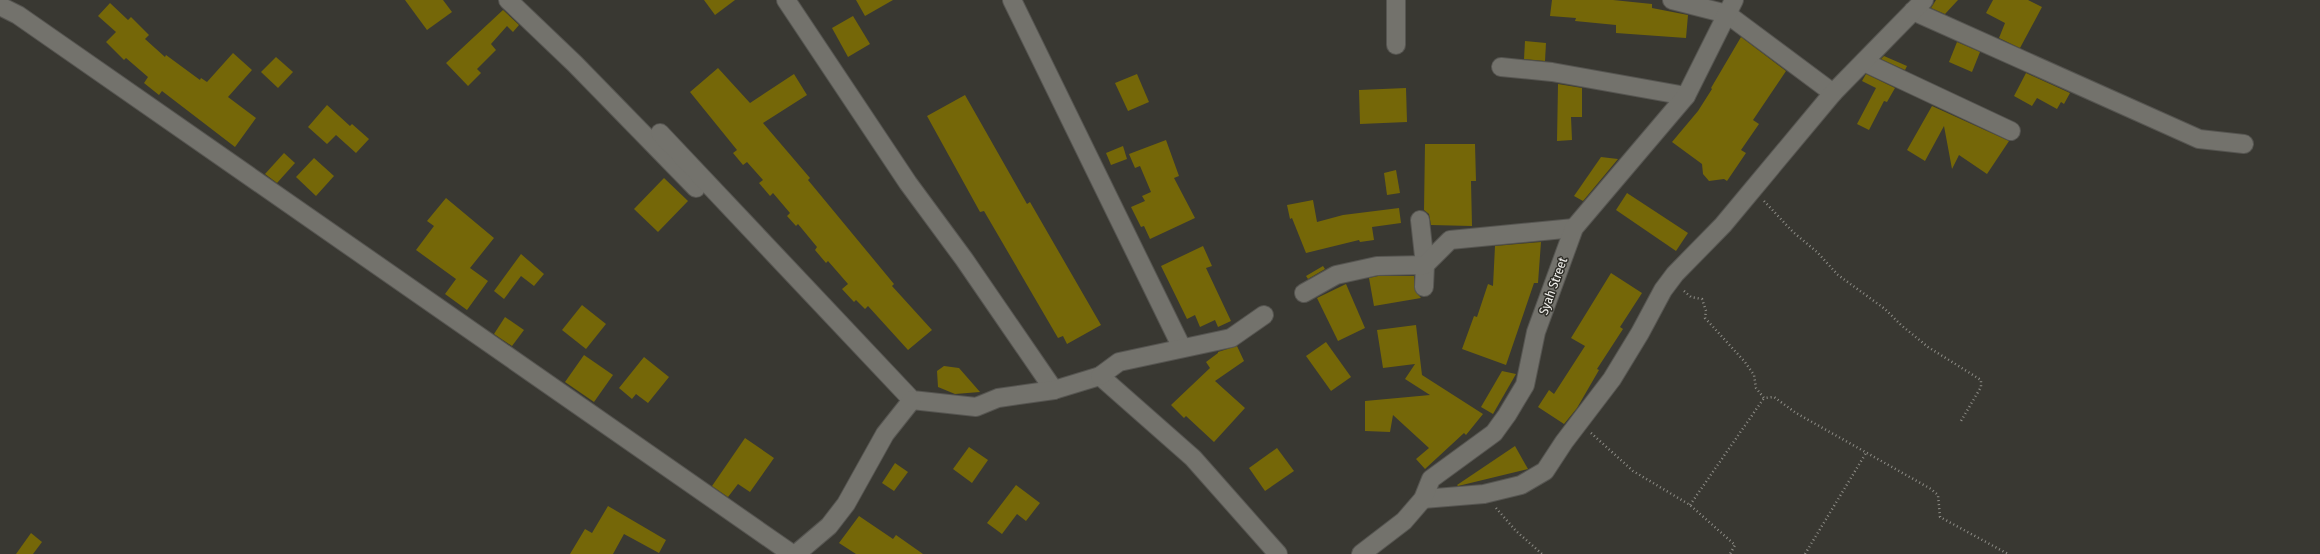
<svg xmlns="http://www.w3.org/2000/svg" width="2320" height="554" font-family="'Fira Sans Condensed',sans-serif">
	<rect width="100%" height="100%" fill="#393832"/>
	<g fill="#756708">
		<path d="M405,0H443L452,12L427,30Z"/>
		<path d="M704,0H735L715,15Z"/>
		<path d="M856,0H893L865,16Z"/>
		<path d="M1552,0H1613L1652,4V8L1688,15L1686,38L1616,33V25L1575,21L1576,18L1550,16Z"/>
		<path d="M1936,0H1958L1945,14L1931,8Z"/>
		<path d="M1993,0H2028L2042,7L2020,48L1999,38L2005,23L1986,13Z"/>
		<path d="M110,3L128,20L131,17L149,35L145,39L165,57L166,55L200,80L201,78L207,82L233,53L252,70L228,97L256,118L235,147L162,91L159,95L144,83L148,77L126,58L124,60L106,42L116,32L98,16Z"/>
		<path d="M503,10L519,25L513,32L507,26L491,44L496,50L477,69L481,73L468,86L446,63Z"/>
		<path d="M853,16L870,44L848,57L832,28Z"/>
		<path d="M1741,37L1786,71L1753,120L1759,124L1741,150L1746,153L1727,181L1724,179L1709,181L1703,174L1702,164L1672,142L1698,111L1712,89L1711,88Z"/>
		<path d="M1525,41L1546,43L1545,61L1524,59Z"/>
		<path d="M1957,42L1980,52L1972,72L1949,62Z"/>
		<path d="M1884,56L1907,66L1905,70L1881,59Z"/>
		<path d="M276,57L293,72L278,88L261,72Z"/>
		<path d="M718,68L750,103L794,74L807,95L763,123L810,178L808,180L894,284L892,286L932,330L908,350L868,306L865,309L856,300L854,302L842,289L848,284L828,261L826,263L815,250L817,247L798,224L796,226L787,216L790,213L773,193L770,196L759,183L763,180L747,162L743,165L733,153L737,150L690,92Z"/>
		<path d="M2026,73L2070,93L2064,104L2061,102L2057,109L2037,98L2032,106L2014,96Z"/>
		<path d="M1137,74L1149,102L1128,111L1115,83Z"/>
		<path d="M1866,74L1895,88L1887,102L1884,101L1869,130L1857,124L1876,88L1862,81Z"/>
		<path d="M1558,84L1582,88V117H1571L1572,140L1557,141Z"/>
		<path d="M1406,88L1407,122L1360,124L1359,90Z"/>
		<path d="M965,95L1027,204L1030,202L1101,325L1067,344L1063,336L1058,338L984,211L980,212L927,116Z"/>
		<path d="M327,105L350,126L352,124L369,139L356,153L336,135L327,144L308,127Z"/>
		<path d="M1932,106L2009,141L1987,174L1959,155L1952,169L1944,126L1925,161L1907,150Z"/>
		<path d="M1166,140L1179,176L1174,178L1195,218L1150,239L1144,226L1141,227L1131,207L1145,201L1142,196L1151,192L1140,166L1135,168L1129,154Z"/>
		<path d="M1425,144H1475L1476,181H1471L1472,226L1431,225L1429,214L1424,210Z"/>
		<path d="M1123,146L1127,159L1111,165L1106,153Z"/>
		<path d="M284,153L295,163L277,183L265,174Z"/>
		<path d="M1601,157L1618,159L1583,201L1574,196Z"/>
		<path d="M314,158L334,176L316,196L296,177Z"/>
		<path d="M1396,170L1400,193L1387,195L1384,173Z"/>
		<path d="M664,178L688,201L658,232L634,209Z"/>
		<path d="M1627,193L1688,233L1676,251L1616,210Z"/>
		<path d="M446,198L494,238L470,268L488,281L467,310L445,294L456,279L416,250L434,226L427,221Z"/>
		<path d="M1313,200L1317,222L1343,215L1399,208L1401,223L1372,227L1374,240L1360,242L1359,240L1306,253L1292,218L1290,219L1287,205Z"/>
		<path d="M1541,242L1538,283H1534L1506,365L1462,349L1474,316L1477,317L1488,284L1493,286L1495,246Z"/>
		<path d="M1203,246L1212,266L1206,268L1231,321L1218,327L1215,320L1200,327L1195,315L1187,319L1161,266Z"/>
		<path d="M521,254L544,274L534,286L521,276L504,299L494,291Z"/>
		<path d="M1323,266L1325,269L1308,279L1306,276Z"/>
		<path d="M1611,273L1642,293L1620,327L1623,329L1597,369L1599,370L1577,408L1564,424L1538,407L1549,390L1554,394L1585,346L1571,338Z"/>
		<path d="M1378,276H1414L1415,291L1421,298L1374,306L1369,278Z"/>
		<path d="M1346,284L1365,328L1338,341L1317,298Z"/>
		<path d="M582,305L606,324L586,349L562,330Z"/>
		<path d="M505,317L524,330L512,346L494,334Z"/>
		<path d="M1416,325L1422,375L1483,414L1466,435L1464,433L1425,469L1416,459L1429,448L1393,415L1390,432L1365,431V401L1430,395L1405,379L1415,364L1383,368L1377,330Z"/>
		<path d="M1326,342L1351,377L1331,391L1306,356Z"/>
		<path d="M1237,346L1244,361L1215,381L1245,408L1214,442L1186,416L1184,418L1171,405L1210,368L1206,362L1218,353V352Z"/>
		<path d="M584,355L613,375L594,402L565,382Z"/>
		<path d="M644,357L669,377L648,403L636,394L632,399L619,388Z"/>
		<path d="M944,366L959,368L980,392L955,394L938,387L937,371Z"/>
		<path d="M1502,371L1516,374L1493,414L1481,407Z"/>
		<path d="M745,438L774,458L750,492L738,484L728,497L712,486Z"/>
		<path d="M1515,446L1528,469L1458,486L1457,485Z"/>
		<path d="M969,447L988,460L972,483L953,469Z"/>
		<path d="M1277,448L1294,471L1265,491L1249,468Z"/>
		<path d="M895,463L908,472L894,491L882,483Z"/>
		<path d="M1016,485L1040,503L1026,521L1017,514L1002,534L987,523Z"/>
		<path d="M608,506L666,540L659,553L624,534L613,554H570L585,529L592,533Z"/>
		<path d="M859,516L893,539L896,535L923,554H856L839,543Z"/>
		<path d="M31,533L42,542L33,554H16Z"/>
	</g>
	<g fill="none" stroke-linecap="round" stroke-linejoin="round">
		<g stroke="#565551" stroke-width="20">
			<g id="minor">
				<path d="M508,0L575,64L696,188"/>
				<path d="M786,0L908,183L964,259L1054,390"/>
				<path d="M1012,0L1182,348"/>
				<path d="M1396,0V45"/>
				<path d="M1672,0L1727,14L1833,93"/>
				<path d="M0,6L18,15L792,554"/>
				<path d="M1913,11L2199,139L2244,144"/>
				<path d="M1864,62L2011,131"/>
				<path d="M1501,67L1552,72L1686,96"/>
				<path d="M660,133L912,400L976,407L998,398L1054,390L1100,376L1193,458L1278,554"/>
				<path d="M1420,220L1425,265L1424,287"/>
				<path d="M1304,293L1336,275L1377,266L1425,265L1450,240L1574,228"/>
				<path d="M1100,376L1119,362L1231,338L1264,315"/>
				<path d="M1423,499L1484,494L1521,485L1545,471L1564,442L1612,379L1640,333L1663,290L1675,274L1723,225L1833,93L1924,0"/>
				<path d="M796,554L829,526L846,504L885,434L912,400"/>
				<path d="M1361,554L1404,521L1423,499L1431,479L1494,433L1507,415L1525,385L1536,332L1574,228L1686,96L1734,0"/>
			</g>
		</g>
		<g stroke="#8d8c86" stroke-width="2.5" stroke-dasharray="1 3" stroke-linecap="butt">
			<path d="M1764,201L1793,232L1817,252L1838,275L1885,309L1901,325L1928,347L1981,380V387L1961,421"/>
			<path d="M1684,291L1691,297L1702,299L1706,311L1705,318L1745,362L1754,375L1756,388L1764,398L1774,397L1796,413L1931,489L1938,495L1940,517L2008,554"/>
			<path d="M1591,433L1633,471L1690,505L1735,545L1730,554"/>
			<path d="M1690,505L1764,398"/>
			<path d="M1496,508L1516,531L1542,554"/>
			<path d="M1805,554L1866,453"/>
		</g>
		<use href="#minor" stroke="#73726c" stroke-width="18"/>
	</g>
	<g text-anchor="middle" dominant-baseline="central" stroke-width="3" stroke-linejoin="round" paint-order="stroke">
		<g font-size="13" fill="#f1f0ec" stroke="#2f2e28">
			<text transform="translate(1553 286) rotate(-70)">Syah Street</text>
		</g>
	</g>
</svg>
